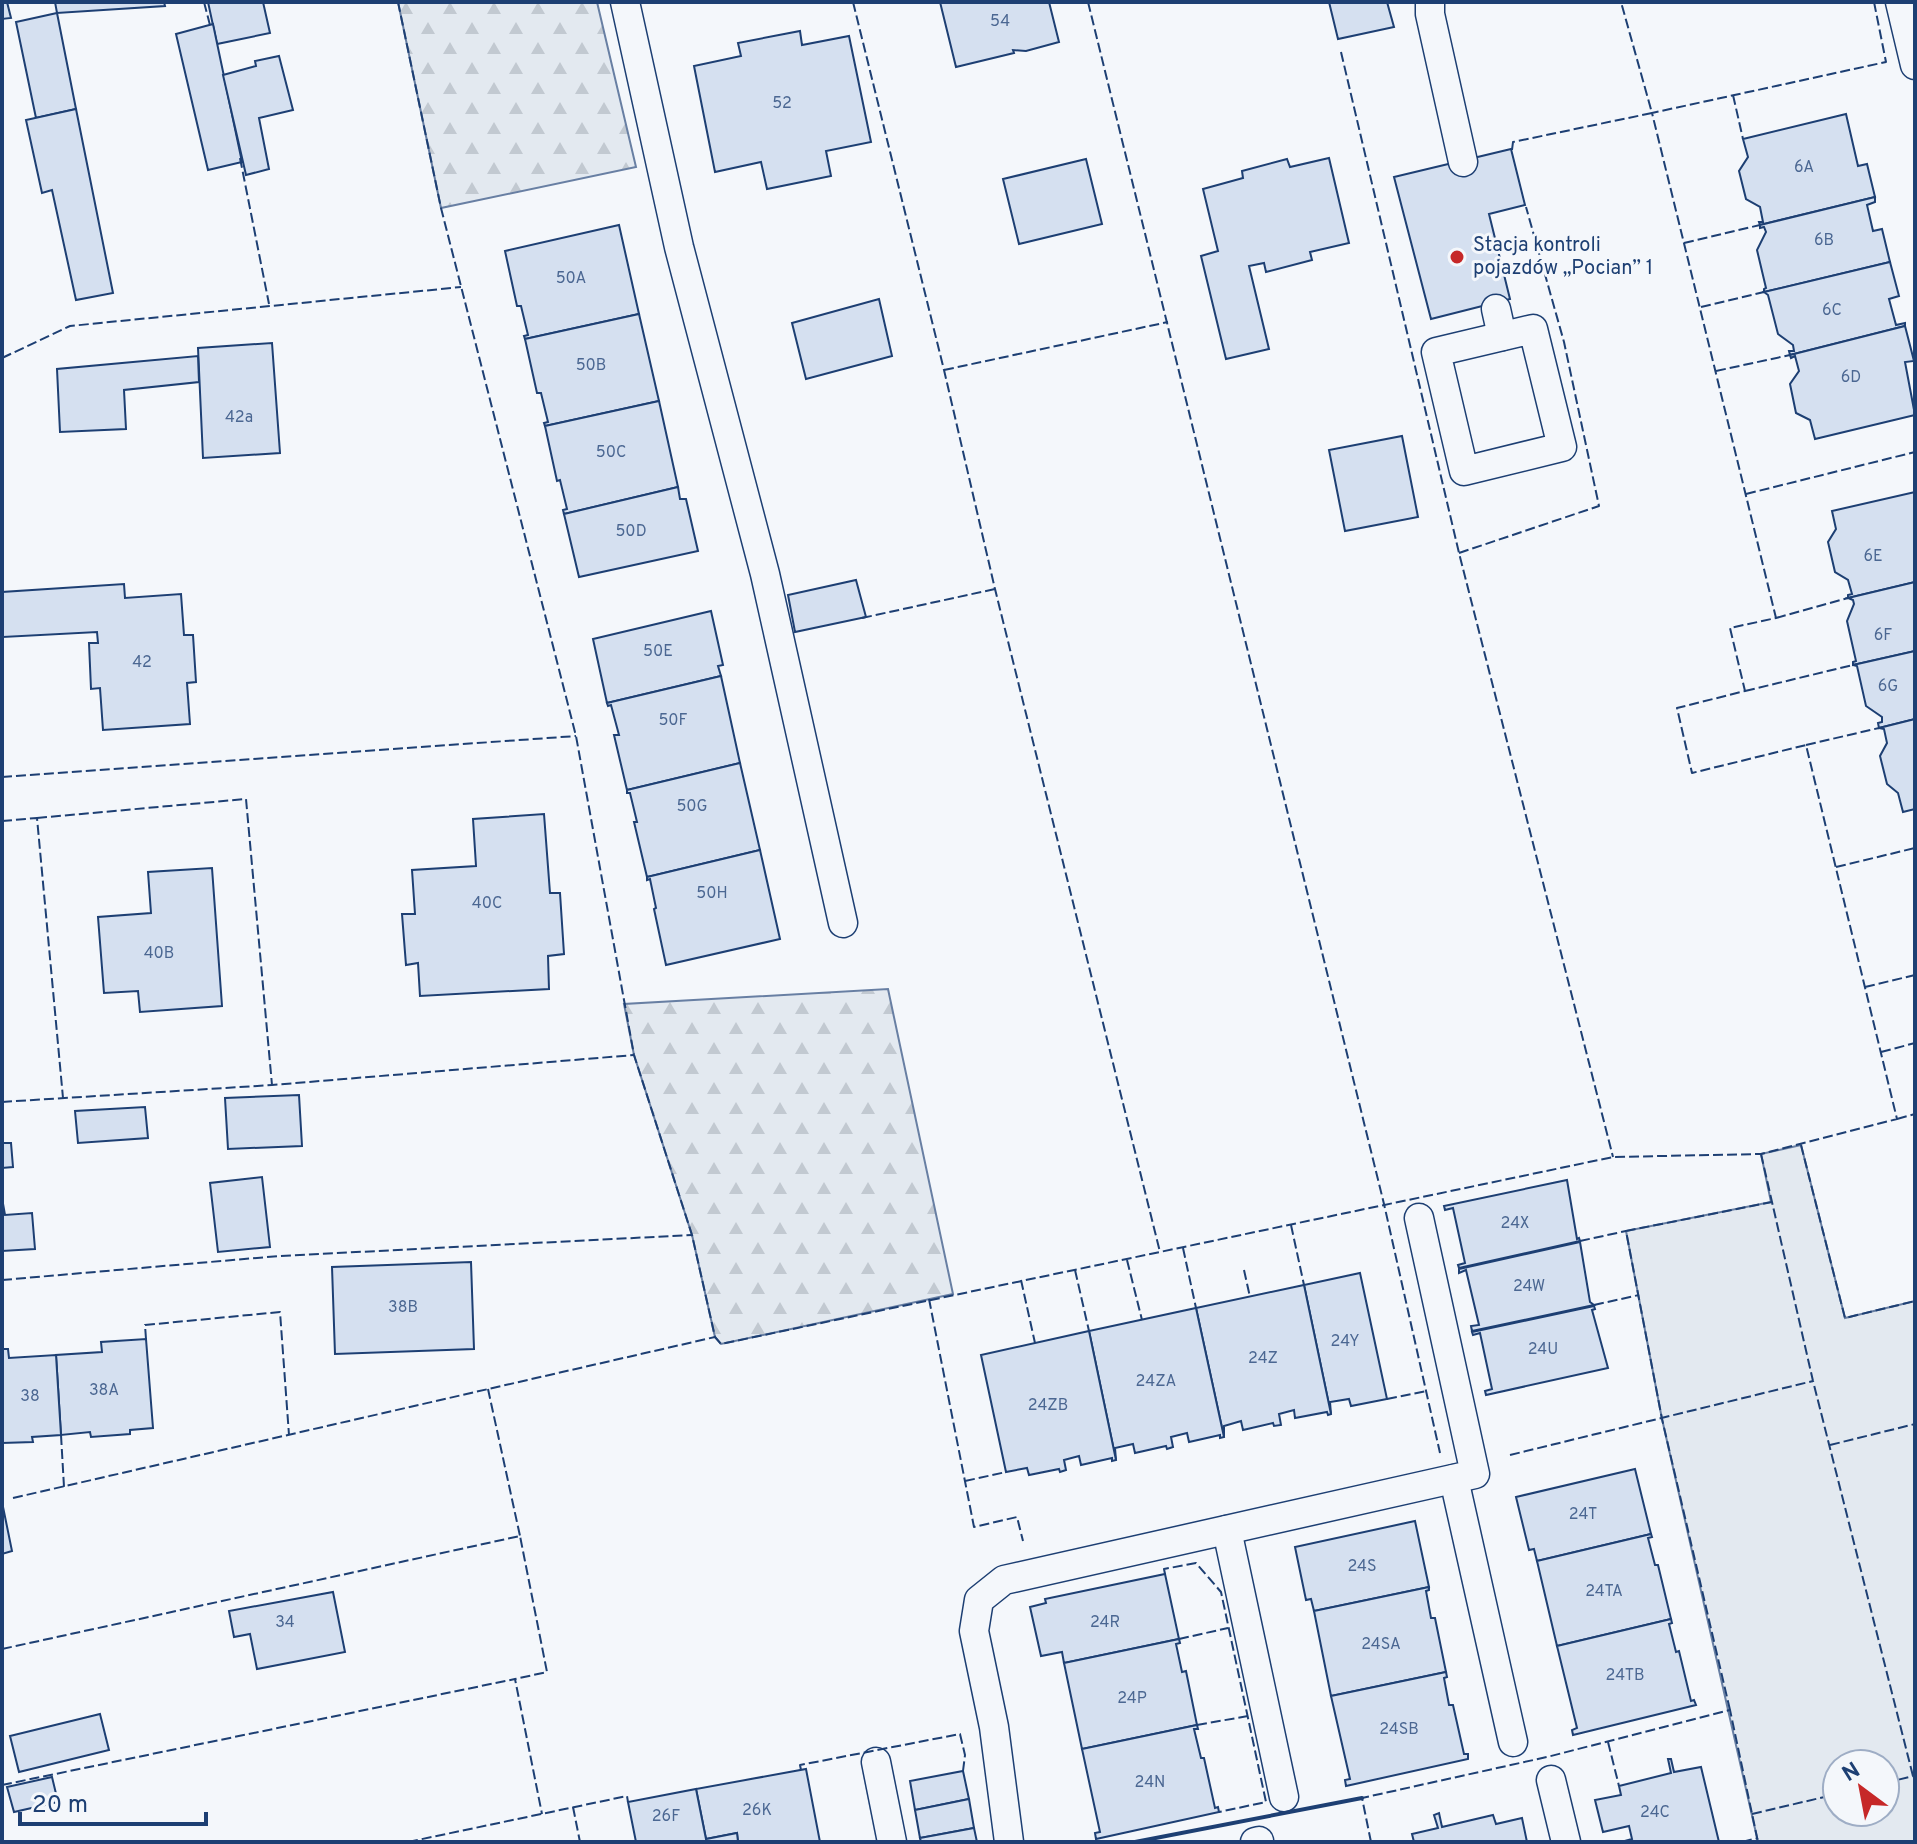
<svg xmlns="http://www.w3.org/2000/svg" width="1917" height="1844" font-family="Overpass,sans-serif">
	<defs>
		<pattern id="forest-firs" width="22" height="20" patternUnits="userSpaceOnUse" patternTransform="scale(2)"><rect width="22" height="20" fill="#e3e9f0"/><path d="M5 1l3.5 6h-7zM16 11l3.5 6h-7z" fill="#c2c9d1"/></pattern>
	</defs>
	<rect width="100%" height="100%" fill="#f4f7fb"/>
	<path fill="#e3e9f0" stroke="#687fa3" stroke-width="2" fill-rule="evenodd" d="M1801,1145L1845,1318L1915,1301V1842H1758L1662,1419L1626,1231L1771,1202L1761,1154ZM1837,1764H1885V1812H1837Z"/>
	<g fill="url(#forest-firs)" stroke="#687fa3" stroke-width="2">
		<path d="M398,2H597L636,167L441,208Z"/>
		<path d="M888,989L953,1294L721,1344L715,1337L692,1235L634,1055L624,1004Z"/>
	</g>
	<g fill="#d5e0f0" stroke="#1d3f73" stroke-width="2">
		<path d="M2,2H7L11,18L2,19Z"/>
		<path d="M55,2H164L165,6L57,13Z"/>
		<path d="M208,2H263L270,33L217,44Z"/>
		<path d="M940,2H1049L1059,42L1026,51L1013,50L1014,53L956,67Z"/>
		<path d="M1329,2H1387L1394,27L1338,39Z"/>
		<path d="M57,13L76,109L36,118L16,22Z"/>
		<path d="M213,24L242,162L208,170L176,34Z"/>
		<path d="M800,31L802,45L849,36L871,142L826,151L831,176L767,189L761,162L715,172L694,66L741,56L738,43Z"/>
		<path d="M279,56L293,110L259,118L269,169L246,175L223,75L256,66L255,61Z"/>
		<path d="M76,109L113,293L76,300L52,190L42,193L26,120Z"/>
		<path d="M1846,114L1858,166L1867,164L1875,197L1760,225L1759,222H1763L1760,207L1746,199L1739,171L1748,157L1743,139Z"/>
		<path d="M1511,149L1525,205L1489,214L1510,299L1431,319L1394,177Z"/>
		<path d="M1329,158L1349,243L1310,252L1312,260L1266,272L1264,263L1249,266L1269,349L1226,359L1201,256L1218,251L1203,189L1243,178L1242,171L1287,159L1290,167Z"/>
		<path d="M1086,159L1102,224L1019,244L1003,179Z"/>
		<path d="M1875,197V202L1867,205L1873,231L1882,229L1890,262L1764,292V289L1766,288L1757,250L1766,232L1764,227L1760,228V225Z"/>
		<path d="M619,225L639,314L525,339L524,336L528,335L521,306H517L505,251Z"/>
		<path d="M1890,262L1899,296L1889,299L1896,325L1905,323V326L1790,355L1789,351H1794L1793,345L1778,334L1768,295L1764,292Z"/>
		<path d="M879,299L892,356L806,379L792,323Z"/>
		<path d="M639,314L659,401L545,426L544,423L548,422L541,393H537L525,339Z"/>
		<path d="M1905,326L1914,361L1905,362L1915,415L1815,439L1810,420L1796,413L1790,384L1799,371L1795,356L1791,358L1790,355Z"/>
		<path d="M272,343L280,453L203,458L198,348Z"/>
		<path d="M198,356L199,382L124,390L126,429L60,432L57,369Z"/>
		<path d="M659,401L678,487L564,514L563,510L567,509L560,480L557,481L545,426Z"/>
		<path d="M1402,436L1418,517L1345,531L1329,450Z"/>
		<path d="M678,487L680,499H686L698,551L579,577L564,514Z"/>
		<path d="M1915,492V582L1848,598V595L1852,594L1848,580L1835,572L1828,542L1836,529L1832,511Z"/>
		<path d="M856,580L866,617L795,632L788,595Z"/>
		<path d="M1915,582V651L1853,665V662L1856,661L1847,621L1854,604L1853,600L1848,598Z"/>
		<path d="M124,584L125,598L181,594L184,635H193L196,682L187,683L190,724L103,730L100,688L91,689L89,643H98L97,632L3,637L2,592Z"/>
		<path d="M711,611L723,665L718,666L721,676L607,703L593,639Z"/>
		<path d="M1915,651V719L1879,728L1878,723L1882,722V717L1866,706L1857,666L1853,665Z"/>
		<path d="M721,676L740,763L627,790L614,735H619L611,705L608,706L607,703Z"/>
		<path d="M1915,719V809L1903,812L1898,793L1887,784L1880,756L1887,743L1884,729L1879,728Z"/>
		<path d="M740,763L760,850L647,877L634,822H637L630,793H627V790Z"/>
		<path d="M544,814L550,893H560L564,954L548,956L549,989L420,996L418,963L406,965L402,914H415L412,870L476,866L473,819Z"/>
		<path d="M760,850L780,939L666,965L654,909L656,908L650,879L647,880V877Z"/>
		<path d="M212,868L222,1006L140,1012L138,991L104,993L98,917L151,913L148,872Z"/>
		<path d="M299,1095L302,1146L228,1149L225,1098Z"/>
		<path d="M145,1107L148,1138L78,1143L75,1111Z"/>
		<path d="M2,1143H11L13,1167L2,1168Z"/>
		<path d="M262,1177L270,1247L218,1252L210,1183Z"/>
		<path d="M1567,1180L1577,1239L1579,1238L1580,1241L1459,1268L1458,1265L1465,1263L1453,1208L1445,1210L1444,1206Z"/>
		<path d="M2,1198L5,1215L32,1213L35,1249L2,1251Z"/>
		<path d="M1580,1242L1590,1302L1594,1305L1472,1331L1471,1326L1479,1325L1466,1270L1459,1273V1269Z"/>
		<path d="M471,1262L474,1349L335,1354L332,1267Z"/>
		<path d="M1360,1273L1387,1399L1351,1406L1349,1399L1330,1402L1331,1414L1304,1285Z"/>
		<path d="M1304,1285L1331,1414L1328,1415L1327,1412L1295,1418L1294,1410L1279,1414L1281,1425L1274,1426L1273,1423L1243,1430L1241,1421L1224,1426V1437L1196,1308Z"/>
		<path d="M1594,1306L1595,1309L1592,1310L1608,1368L1486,1395L1485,1391L1492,1389L1480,1333L1473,1335L1472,1332Z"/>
		<path d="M1196,1308L1224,1437L1220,1438V1435L1189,1442L1187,1433L1171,1437L1173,1447L1167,1449L1166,1446L1135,1453L1133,1444L1115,1448L1116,1460L1089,1331Z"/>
		<path d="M1089,1331L1116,1460L1112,1461V1458L1081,1465L1079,1456L1064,1460L1066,1470L1060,1472L1059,1469L1029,1475L1027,1468L1006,1472L981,1355Z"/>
		<path d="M146,1339L153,1428L130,1430V1434L91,1437L90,1432L61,1435L56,1355L102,1352L101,1342Z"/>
		<path d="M2,1349H8L9,1358L56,1355L61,1435L32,1437L33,1442L2,1443Z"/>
		<path d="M1635,1469L1651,1534L1537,1561L1534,1549L1529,1550L1516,1497Z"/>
		<path d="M2,1502L12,1551L2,1554Z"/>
		<path d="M1415,1521L1429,1587L1314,1611L1311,1599L1306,1600L1295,1547Z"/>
		<path d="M1651,1534L1652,1537L1648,1538L1655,1565H1658L1671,1619L1557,1646L1537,1561Z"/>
		<path d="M1165,1574L1179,1639L1064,1663L1062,1652L1041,1656L1030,1607L1046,1603L1045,1599Z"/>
		<path d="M1429,1587V1590L1426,1591L1431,1618H1435L1446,1672L1331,1696L1314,1611Z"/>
		<path d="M333,1592L345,1652L257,1669L250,1634L234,1637L229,1611Z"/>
		<path d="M1671,1619L1672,1623L1669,1624L1676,1652L1679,1651L1691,1701L1694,1700L1696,1705L1573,1735L1572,1730L1577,1728L1557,1646Z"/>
		<path d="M1179,1639L1180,1643L1176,1644L1182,1672L1186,1671L1197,1725L1082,1749L1064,1663Z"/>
		<path d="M1446,1672L1447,1677L1444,1678L1449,1705H1453L1464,1754H1468V1759L1346,1786L1345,1780L1350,1779L1331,1696Z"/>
		<path d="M100,1714L109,1750L19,1772L10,1736Z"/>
		<path d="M1197,1725L1198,1729H1194L1201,1758H1204L1215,1808L1218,1807L1219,1812L1096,1839L1095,1833L1100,1832L1082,1749Z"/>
		<path d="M1668,1759H1671L1674,1772L1701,1767L1719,1842H1621L1632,1839L1629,1826L1603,1832L1595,1800L1621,1795L1619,1786L1671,1773Z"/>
		<path d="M806,1769L820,1842H738L737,1833L706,1839L696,1789Z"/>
		<path d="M963,1771L969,1799L915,1810L910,1781Z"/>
		<path d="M52,1777L58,1802L14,1812L7,1787Z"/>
		<path d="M696,1789L706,1839L737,1833L738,1842H636L628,1802Z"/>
		<path d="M969,1799L974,1828L920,1838L915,1810Z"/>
		<path d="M1439,1813L1442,1827L1493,1815L1496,1824L1522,1818L1527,1842H1414L1412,1834L1438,1828L1434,1815Z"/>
		<path d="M974,1828L977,1842H921L920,1838Z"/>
	</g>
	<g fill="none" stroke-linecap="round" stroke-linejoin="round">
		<g stroke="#1d3f73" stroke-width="31">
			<g id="service">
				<path d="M625,2L679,247L765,574L843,923"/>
				<path d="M1430,2V14L1463,162"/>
				<path d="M1900,2L1915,65"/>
				<path d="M1496,309L1502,336"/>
				<path d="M1533,329L1562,447L1464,471L1436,352Z"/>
				<path d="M1454,1479L1513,1742"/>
				<path d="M1227,1530L1284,1797"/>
				<path d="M876,1762L892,1842"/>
				<path d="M1551,1780L1566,1842"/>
				<path d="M1009,1842L994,1727L974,1631L979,1600L1004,1580L1475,1474L1419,1218"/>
				<path d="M1255,1842L1259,1841"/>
			</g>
		</g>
		<use href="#service" stroke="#f4f7fb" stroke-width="28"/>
		<g stroke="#1d3f73" stroke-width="2" stroke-dasharray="10 4" stroke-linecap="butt">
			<path d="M204,2L211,29"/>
			<path d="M398,2L441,208L576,736L634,1055L692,1235L715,1337L721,1344L1613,1157L1761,1154L1897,1119L1806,745L1692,773L1677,708L1745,691L1730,628L1776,618L1652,113L1886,62L1874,2"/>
			<path d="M853,2L944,370L995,589L1160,1252"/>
			<path d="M1088,2L1384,1204L1440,1453"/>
			<path d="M1341,52L1459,553L1613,1157"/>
			<path d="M1733,95L1743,139"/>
			<path d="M1512,150L1513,142L1652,113L1621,2"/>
			<path d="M240,158L269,304"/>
			<path d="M1684,243L1760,225"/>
			<path d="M1701,307L1764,292"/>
			<path d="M2,358L70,326L461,287"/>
			<path d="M944,370L1168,322"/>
			<path d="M1716,371L1790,355"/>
			<path d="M1746,494L1915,452"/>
			<path d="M1459,553L1599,506L1564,342L1526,207"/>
			<path d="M862,618L995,589"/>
			<path d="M1776,618L1848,598"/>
			<path d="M1745,691L1853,665"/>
			<path d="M1806,745L1879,728"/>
			<path d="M2,777L576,736"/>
			<path d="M37,818L246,799L272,1085"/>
			<path d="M2,821L37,818L63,1098"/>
			<path d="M1836,867L1915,848"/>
			<path d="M1865,987L1915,975"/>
			<path d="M1881,1052L1915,1043"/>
			<path d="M2,1102L272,1085L634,1055"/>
			<path d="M1897,1119L1915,1114"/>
			<path d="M1801,1145L1845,1318L1915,1301"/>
			<path d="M1761,1154L1813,1381L1915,1784"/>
			<path d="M1291,1225L1304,1285"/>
			<path d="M1580,1241L1626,1231"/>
			<path d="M1183,1248L1196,1308"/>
			<path d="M1127,1260L1142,1320"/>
			<path d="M1075,1270L1089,1331"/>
			<path d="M1244,1270L1250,1297"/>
			<path d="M2,1280L279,1256L692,1235"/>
			<path d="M1021,1280L1035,1343"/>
			<path d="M929,1299L974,1527L1017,1517L1023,1541"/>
			<path d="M1594,1305L1639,1295"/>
			<path d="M146,1339L145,1325L280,1312L289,1435"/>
			<path d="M488,1389L520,1536"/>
			<path d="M1387,1399L1427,1391"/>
			<path d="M61,1435L64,1487"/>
			<path d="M1830,1445L1915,1424"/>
			<path d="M1510,1455L1813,1381"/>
			<path d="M965,1481L1006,1472"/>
			<path d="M13,1498L715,1337"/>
			<path d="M1165,1574L1164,1569L1196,1563L1221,1592L1266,1802L1219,1812"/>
			<path d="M1179,1639L1228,1628"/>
			<path d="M2,1649L520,1536L547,1672L515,1679"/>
			<path d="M1730,1710L1662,1419L1626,1231L1772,1202"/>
			<path d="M1197,1725L1248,1716"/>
			<path d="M1608,1742L1619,1786"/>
			<path d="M801,1770L800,1765L960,1734L965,1755L963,1771"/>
			<path d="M1885,1783L1913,1776"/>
			<path d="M2,1785L515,1679L542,1814"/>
			<path d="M573,1807L580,1842"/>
			<path d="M1752,1814L1837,1794"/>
			<path d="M408,1842L627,1796L628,1802"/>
			<path d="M1371,1842L1362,1798L1547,1757L1730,1710L1758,1842"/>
			<path d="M1742,1842L1758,1838"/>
		</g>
		<path stroke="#1d3f73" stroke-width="4" d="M1135,1842L1362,1798"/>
	</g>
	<circle fill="#c62828" stroke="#f4f7fb" stroke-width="3" cx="1457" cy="257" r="8"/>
	<g text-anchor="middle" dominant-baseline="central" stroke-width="6" stroke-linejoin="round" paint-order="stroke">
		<g font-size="16" fill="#4b6792">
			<text x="1000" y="22">54</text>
			<text x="782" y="104">52</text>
			<text x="1804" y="168">6A</text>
			<text x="1824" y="241">6B</text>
			<text x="571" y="279">50A</text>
			<text x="1832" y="311">6C</text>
			<text x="591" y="366">50B</text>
			<text x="1851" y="378">6D</text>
			<text x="239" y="418">42a</text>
			<text x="611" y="453">50C</text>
			<text x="631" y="532">50D</text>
			<text x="1873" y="557">6E</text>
			<text x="1883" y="636">6F</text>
			<text x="658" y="652">50E</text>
			<text x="142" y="663">42</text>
			<text x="1888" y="687">6G</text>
			<text x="673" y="721">50F</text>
			<text x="692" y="807">50G</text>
			<text x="712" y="894">50H</text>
			<text x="487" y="904">40C</text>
			<text x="159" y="954">40B</text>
			<text x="1515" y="1224">24X</text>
			<text x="1529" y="1287">24W</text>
			<text x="403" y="1308">38B</text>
			<text x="1345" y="1342">24Y</text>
			<text x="1543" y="1350">24U</text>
			<text x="1263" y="1359">24Z</text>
			<text x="1156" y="1382">24ZA</text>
			<text x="104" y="1391">38A</text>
			<text x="30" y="1397">38</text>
			<text x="1048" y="1406">24ZB</text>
			<text x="1583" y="1515">24T</text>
			<text x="1362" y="1567">24S</text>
			<text x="1604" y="1592">24TA</text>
			<text x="285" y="1623">34</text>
			<text x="1105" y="1623">24R</text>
			<text x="1381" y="1645">24SA</text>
			<text x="1625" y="1676">24TB</text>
			<text x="1132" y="1699">24P</text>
			<text x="1399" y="1730">24SB</text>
			<text x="1150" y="1783">24N</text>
			<text x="757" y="1811">26K</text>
			<text x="1655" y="1813">24C</text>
			<text x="666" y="1817">26F</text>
		</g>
		<g font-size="20" fill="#1d3f73" stroke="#f4f7fb" text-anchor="start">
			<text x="1473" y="246">Stacja kontroli<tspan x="1473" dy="23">pojazdów „Pocian” 1</tspan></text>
		</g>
	</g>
	<rect width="1917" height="1844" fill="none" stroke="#1d3f73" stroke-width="8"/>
	<g transform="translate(1861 1788) rotate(328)"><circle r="38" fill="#f4f7fb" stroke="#9eadc5" stroke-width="2"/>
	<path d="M0-6L14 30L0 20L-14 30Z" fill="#c62828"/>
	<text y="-12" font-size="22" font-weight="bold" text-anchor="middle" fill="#1d3f73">N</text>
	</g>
	<path d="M20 1812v12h186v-12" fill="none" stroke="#1d3f73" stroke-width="4"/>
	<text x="32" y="1812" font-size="24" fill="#1d3f73" stroke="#f4f7fb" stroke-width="6" paint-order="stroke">20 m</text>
</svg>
